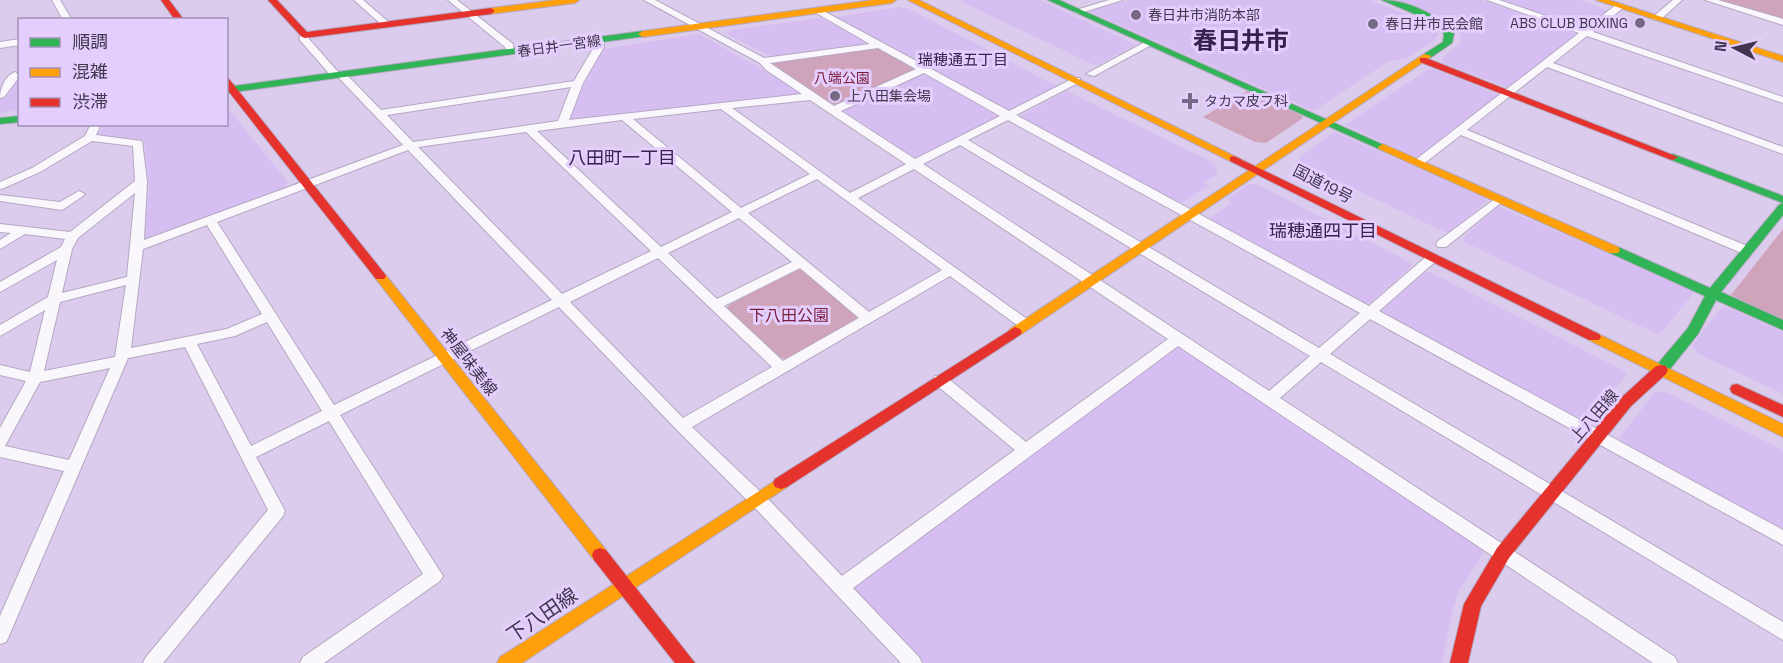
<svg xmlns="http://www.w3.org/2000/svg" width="1783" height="663" font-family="'Space Grotesk','Noto Sans JP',sans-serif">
	<rect width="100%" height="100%" fill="#dbcbec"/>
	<g fill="#d7bef2">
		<path d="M963,0H1040L1136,45L1097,65L1092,64L962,2Z"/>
		<path d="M1131,0H1370L1427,22L1438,33L1435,40L1405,59L1389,61L1314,111L1088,11Z"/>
		<path d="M1399,0H1482L1578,34L1510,87H1506L1444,63L1442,58L1461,43L1459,31L1446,20Z"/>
		<path d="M1496,0H1580L1609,11L1585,29H1580Z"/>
		<path d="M899,7L907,8L1057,86L1012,109H1007L837,17Z"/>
		<path d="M821,18L866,41L864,44L772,57L727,34L731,30Z"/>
		<path d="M699,34L802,91L798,95L570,121L567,119L602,49Z"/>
		<path d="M1428,69H1434L1499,95L1419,158L1345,125Z"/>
		<path d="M921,74H925L998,114V117L919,157H913L845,112V109Z"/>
		<path d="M19,77V110L0,113V97L6,94Z"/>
		<path d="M1067,91L1214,163L1218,174L1203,183L1208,186L1183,202H1177L1022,117V115Z"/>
		<path d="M227,107L288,182L283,188L148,238H143L149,189L144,140L101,135L99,134L104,125L226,124Z"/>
		<path d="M1334,132L1483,197L1487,201L1451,232H1445L1301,164L1299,158Z"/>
		<path d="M1249,184H1256L1410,262L1412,266L1370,303H1364L1212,221L1211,217L1232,203L1227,199Z"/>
		<path d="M1498,206L1693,291V294L1661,333H1655L1464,242L1463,238Z"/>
		<path d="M1425,272H1430L1623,370L1627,374L1589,422H1583L1384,314L1382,310Z"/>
		<path d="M1722,307L1730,308L1783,332V394L1697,353L1692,345Z"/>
		<path d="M1177,346L1184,347L1480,545L1483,553L1460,589L1453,608L1442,663H924L854,591L855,584Z"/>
		<path d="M1656,391L1668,393L1783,450V530L1622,443L1620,437Z"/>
	</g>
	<g fill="#cfa4ba">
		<path d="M1719,0H1783V20Z"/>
		<path d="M878,48L915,70L840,105L833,104L771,66L773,63Z"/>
		<path d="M1247,91L1301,115L1303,118L1266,143L1255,142L1203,117Z"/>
		<path d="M1783,229V321L1731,295Z"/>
		<path d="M795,269L801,270L857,315L856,319L788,359L780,358L727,308L729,305Z"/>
	</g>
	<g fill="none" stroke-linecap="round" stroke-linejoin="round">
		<g stroke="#b4a8c2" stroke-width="2">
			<g id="street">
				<path d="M52,0H60L72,20H63Z"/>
				<path d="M354,0H363L391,24L383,26Z"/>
				<path d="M448,0H457L513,44L514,54H508L505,47Z"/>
				<path d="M644,0H655L764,58L870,44L811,10L818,8L1009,111L1074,78H1080V82L1016,115L1369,306L1428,255H1436L1438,258L1436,261L1379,311L1783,530V545L1370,319L1330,354L1783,622V640L1321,362L1280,398L1675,657L1678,663H1653L1178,346L853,588L919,657L922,663H901L757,510L677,430L559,307L340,415L443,576L440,581L324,663H300L303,657L423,574L329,421L256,457L285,511L283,516L163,663H143L146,657L268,510L185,347L128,358L9,636L6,642L0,644V616L64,471L0,457V428L26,381L0,375V365L30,372L45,310L0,336V325L48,297L57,260L0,292V282L61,247L65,239L25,234L0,249V240L11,233L0,232V224L70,232L135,181L133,146L92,141L40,172L4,188L0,189V182L32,168L85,136L91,124H101L96,135L142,141L147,182L144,240L403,145L339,78H333L299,39L302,33H308L309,39L339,73H345L381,110L574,81L594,47V40L599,37L604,40V47L583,83L569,120L802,94L766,70L760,63ZM878,48L916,69L834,106L770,63ZM924,73L1000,116L915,159L841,111ZM571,87L558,121L413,142L387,115ZM810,100L906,164L850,193L732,108ZM721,109L810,174L741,208L633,119ZM622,120L732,212L661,247L537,131ZM1008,120L1360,313L1319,348L968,140ZM526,132L651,251L562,294L418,147ZM960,145L1310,356L1269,391L923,164ZM408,150L552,300L334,405L217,222ZM914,169L1168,339L1026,442L945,376H935L933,380L935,384L1015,450L842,576L769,500L692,427L950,276L1021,328H1031L1033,325L1031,322L858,198ZM817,179L942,270L869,312L748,213ZM135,193L127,277L62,293L72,249L78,238ZM739,218L792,262L717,299L668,253ZM207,225L262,314L227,329L131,348L143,249ZM658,258L772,367L683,418L570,302ZM800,268L859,318L783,361L724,306ZM126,285L115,357L44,371L60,302ZM267,322L322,411L251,446L197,344L235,336ZM110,368L69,460L5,446L40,382Z"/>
				<path d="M1109,0H1123L1077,14L1073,11Z"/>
				<path d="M1487,0H1499L1585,29L1617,4H1623V8L1593,32L1783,97V103L1587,36L1553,63L1783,147V154L1547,67L1467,130L1752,248L1754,251L1752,254H1744L1461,135L1422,165H1414V161L1579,33Z"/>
				<path d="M1673,0H1682L1660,20H1654V16Z"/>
				<path d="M1705,0H1718L1783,19V25Z"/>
				<path d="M20,39V45L0,48V42Z"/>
				<path d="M1145,42L1153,44L1094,76L1086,74Z"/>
				<path d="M15,72L20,76L4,97L0,98C0,88 5,76 15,72Z"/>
				<path d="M79,191L85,194L83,196L62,210L0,201V195L60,202Z"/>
				<path d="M1499,196L1503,197L1505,199L1503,201L1446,247H1438L1436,244L1438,241Z"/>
			</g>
		</g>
		<g stroke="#b4a8c2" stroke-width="2">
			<g id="fast">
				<path d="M1048,0H1059L1388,147L1383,150L1379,149Z"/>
				<path d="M1382,0C1407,0 1437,14 1454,33L1452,43L1430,58H1424V54L1443,42L1444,34L1431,21Z"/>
				<path d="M643,31L648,34L646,36L226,93V87Z"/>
				<path d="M20,116V122L0,124V118Z"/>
				<path d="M1673,154L1783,196V203L1669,159L1668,157Z"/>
				<path d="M1783,203V215L1721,292L1783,320V330L1716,300L1698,334L1666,374H1656L1654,370L1656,366L1688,328L1705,296L1610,253L1608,250L1610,247H1618L1710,288L1779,205Z"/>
			</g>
		</g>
		<g stroke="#b4a8c2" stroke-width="2">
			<g id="slow">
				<path d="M555,0H579L575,3L491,14L487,11L491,8Z"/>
				<path d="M873,0H896L892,3L643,37L638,34L643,31Z"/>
				<path d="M908,0H919L1240,159L1238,161H1230Z"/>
				<path d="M1596,0H1609L1783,56V62Z"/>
				<path d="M1424,54L1432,56L1020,335H1010L1008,332L1010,329Z"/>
				<path d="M1383,144L1618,247L1620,250L1618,253H1610L1379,149L1378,147Z"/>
				<path d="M380,272L384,273L606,550L608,555L606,560L600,562L594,560L376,279L374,276L376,273Z"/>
				<path d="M1594,332L1783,424V437L1589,340L1587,337L1589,334Z"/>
				<path d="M781,477L787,479L789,483L787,487L522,663H497L500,657Z"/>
			</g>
		</g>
		<g stroke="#b4a8c2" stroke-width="2">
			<g id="jam">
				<path d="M161,0H169L184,20H175Z"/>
				<path d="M268,0H277L307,32L491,8L495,11L491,14L305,38L302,37Z"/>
				<path d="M1420,58H1426L1678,157L1673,160L1669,159L1420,62Z"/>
				<path d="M226,78L229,79L384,273L386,276L384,279H376L226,88Z"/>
				<path d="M1234,156L1599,334L1601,337L1599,340H1589L1230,161V157Z"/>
				<path d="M1015,327L1020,329L1022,332L1020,335L787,487L781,489L775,487L773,483L775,479Z"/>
				<path d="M1661,365L1666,366L1668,370L1666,374L1631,406L1509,558L1481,606L1468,663H1450L1464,604L1497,548L1621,398L1656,366Z"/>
				<path d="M1737,384L1783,405V417L1732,393L1730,389L1732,385Z"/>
				<path d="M600,548L606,550L695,663H675L594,560L592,555L594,550Z"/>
			</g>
		</g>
		<use href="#street" fill="#faf7fc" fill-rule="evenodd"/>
		<use href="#fast" fill="#30b455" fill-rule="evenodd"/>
		<use href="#slow" fill="#ff9f0a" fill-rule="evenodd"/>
		<use href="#jam" fill="#e5322d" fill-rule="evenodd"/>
	</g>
	<g fill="#776a85" stroke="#e4cefe" stroke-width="2">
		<circle cx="1136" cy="15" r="6"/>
		<circle cx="1640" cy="23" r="6"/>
		<circle cx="1373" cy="24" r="6"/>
		<circle cx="835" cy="96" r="6"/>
		<path d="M1187 92h6v6h6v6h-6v6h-6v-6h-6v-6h6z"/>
	</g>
	<g text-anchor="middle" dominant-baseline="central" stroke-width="6" stroke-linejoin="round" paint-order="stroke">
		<g font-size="14" fill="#41364e" stroke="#e4cefe" text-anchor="start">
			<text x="1148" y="15">春日井市消防本部</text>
			<text x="1628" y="23" text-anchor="end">ABS CLUB BOXING</text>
			<text x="1385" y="24">春日井市民会館</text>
			<text x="847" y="96">上八田集会場</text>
			<text x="1204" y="101">タカマ皮フ科</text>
		</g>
		<g font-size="14" fill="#41364e" stroke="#e4cefe">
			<text transform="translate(559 46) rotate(-8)">春日井一宮線</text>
		</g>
		<g font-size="14" fill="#781c3a" stroke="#e4cefe">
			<text x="842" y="78">八端公園</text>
		</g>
		<g font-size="15" fill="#38204f" stroke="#e4cefe">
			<text x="963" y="59">瑞穂通五丁目</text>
		</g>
		<g font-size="16" fill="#41364e" stroke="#e4cefe">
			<text transform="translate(1323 184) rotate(27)">国道19号</text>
			<text transform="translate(469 362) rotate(52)">神屋味美線</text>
			<text transform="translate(1594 416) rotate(-49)">上八田線</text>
		</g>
		<g font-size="16" fill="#781c3a" stroke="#e4cefe">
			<text x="789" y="315">下八田公園</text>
		</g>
		<g font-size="18" fill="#38204f" stroke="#e4cefe">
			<text x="622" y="157">八田町一丁目</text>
			<text x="1323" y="230">瑞穂通四丁目</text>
		</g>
		<g font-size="20" fill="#41364e" stroke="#e4cefe">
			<text transform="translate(542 615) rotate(-34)">下八田線</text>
		</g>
		<g font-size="24" font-weight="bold" fill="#38204f" stroke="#e4cefe">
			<text x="1241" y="40">春日井市</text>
		</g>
	</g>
	<rect x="18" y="18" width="210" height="108" fill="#e4cefe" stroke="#a391b8" stroke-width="1.5"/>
	<rect x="30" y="38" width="30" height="9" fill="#30b455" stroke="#a391b8" stroke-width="1.5"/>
	<text x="72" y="48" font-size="18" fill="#41364e">順調</text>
	<rect x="30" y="68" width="30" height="9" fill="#ff9f0a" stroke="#a391b8" stroke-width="1.5"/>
	<text x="72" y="78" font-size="18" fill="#41364e">混雑</text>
	<rect x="30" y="98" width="30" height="9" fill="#e5322d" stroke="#a391b8" stroke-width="1.5"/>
	<text x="72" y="108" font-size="18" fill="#41364e">渋滞</text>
	<g transform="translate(1735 48) rotate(277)" stroke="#e4cefe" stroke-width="4.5" paint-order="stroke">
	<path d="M0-4.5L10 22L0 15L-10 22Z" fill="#41364e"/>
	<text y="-9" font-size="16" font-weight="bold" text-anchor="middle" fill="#41364e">N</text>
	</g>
</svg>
